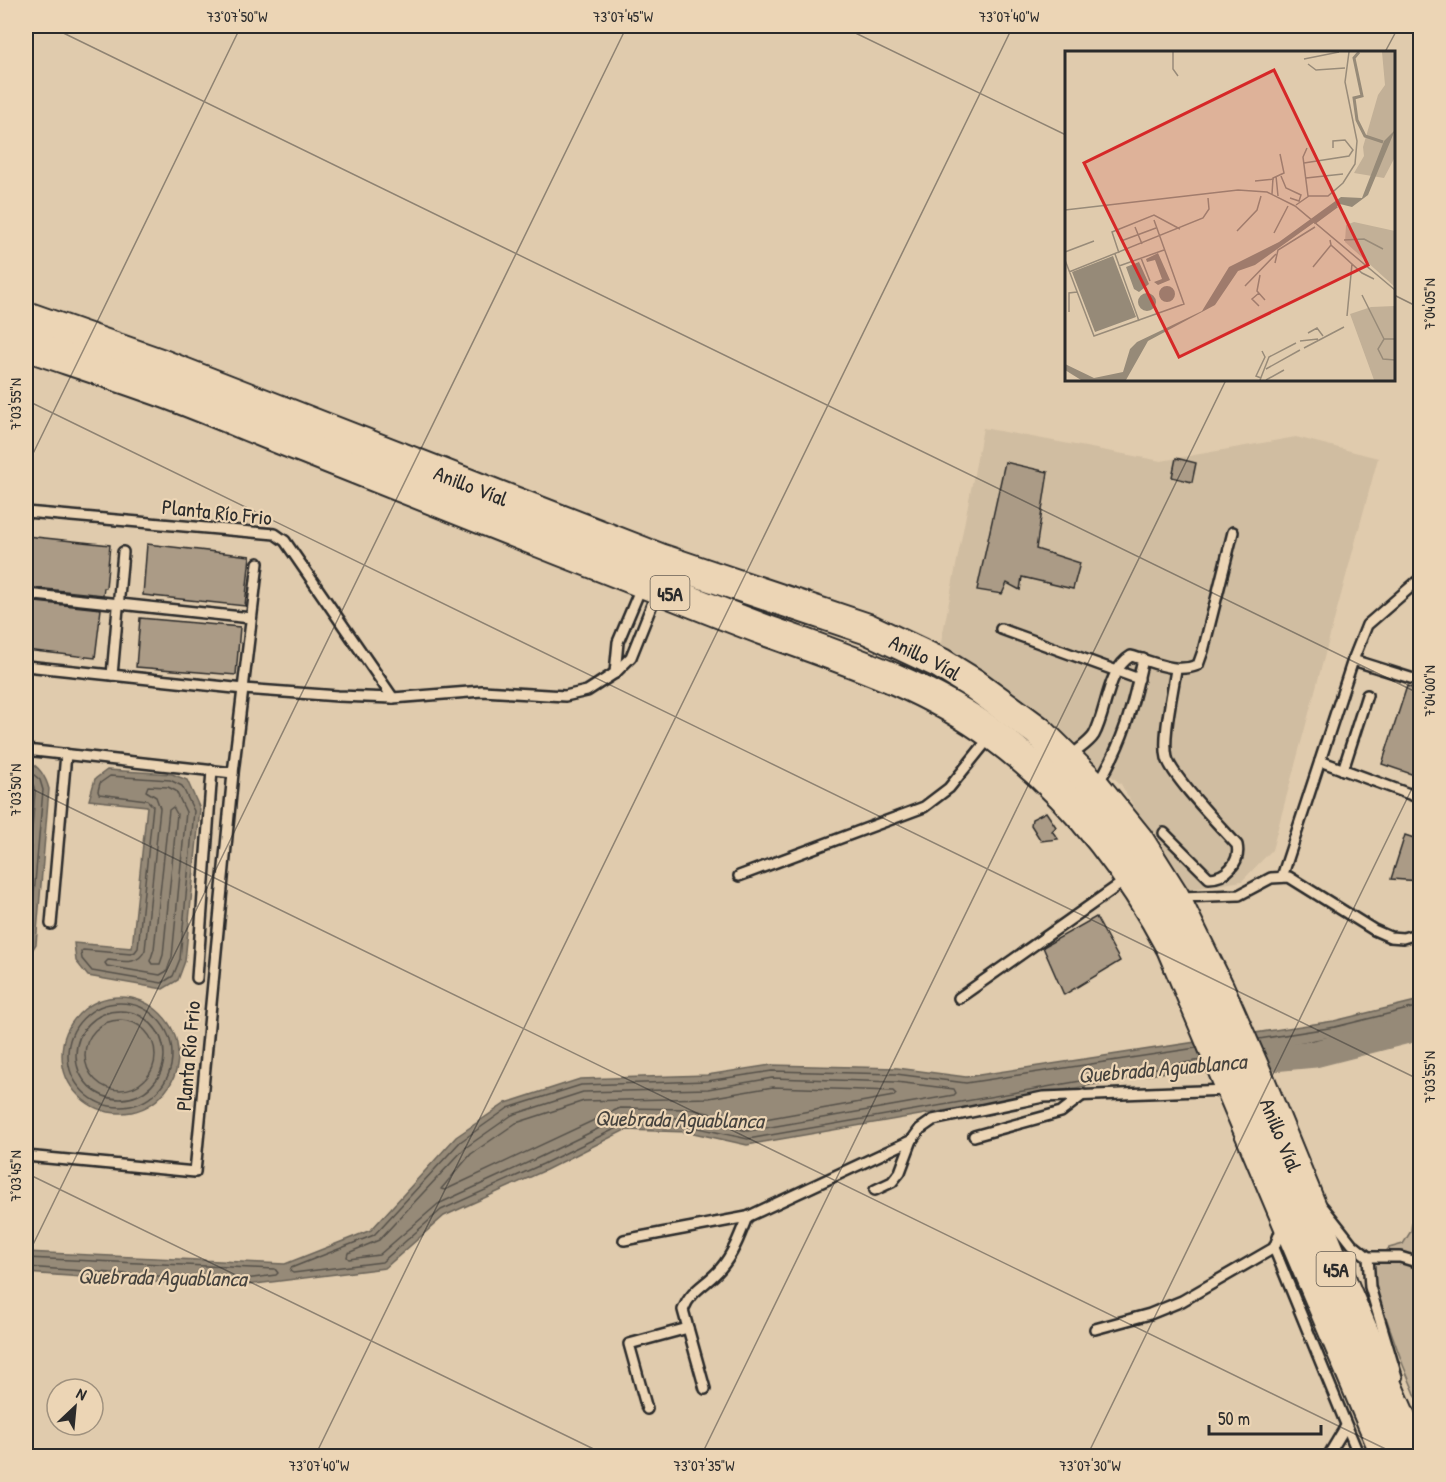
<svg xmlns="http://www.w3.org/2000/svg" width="1446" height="1482" font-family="'Patrick Hand',sans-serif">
	<rect width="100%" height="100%" fill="#e0cbad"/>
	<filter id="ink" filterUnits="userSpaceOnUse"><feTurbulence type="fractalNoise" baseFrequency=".0167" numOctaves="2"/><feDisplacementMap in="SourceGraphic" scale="12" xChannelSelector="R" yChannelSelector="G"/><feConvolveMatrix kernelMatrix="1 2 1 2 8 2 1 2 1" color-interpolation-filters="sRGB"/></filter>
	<g filter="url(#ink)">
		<path fill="#d0bda1" d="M983,428L1161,461L1296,437L1378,458L1272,850L1242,881L1181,891L1121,784L1041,719L938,658Z"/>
		<path fill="#c2b097" stroke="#766e61" stroke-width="1.5" d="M1420,1178V1406L1403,1365L1369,1270L1389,1248L1403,1244L1411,1231L1416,1188Z"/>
		<g fill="#968a78" stroke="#6b6459" stroke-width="1.5">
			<path d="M26,762C39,764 46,778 49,789L36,944L26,960Z"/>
			<path d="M107,770L172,774L187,780L200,809L185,961L178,980L163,989L88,976L76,961L74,943L132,948L147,806L89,800L95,779Z"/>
			<circle cx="120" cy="1055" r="58"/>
			<path d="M1420,1000V1028L747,1145L689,1132L625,1130L546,1170L444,1216L385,1268L230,1287L26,1273V1252L285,1264L371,1230L456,1137L506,1103L580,1079L707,1075L771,1065L897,1068L966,1077L1334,1021Z"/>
		</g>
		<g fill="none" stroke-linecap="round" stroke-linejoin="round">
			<g stroke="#56514a" stroke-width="1.5">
				<path d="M26,768L40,780L43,790L30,941L26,950"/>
				<path d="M26,776L33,784L35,791L26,908"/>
				<path d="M110,776L170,780L182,786L194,811L180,959L173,976L162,983L92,971L82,959L81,952L83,950L131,954L135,952L138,948L153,806L147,800L99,794L98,791L100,783Z"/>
				<path d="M148,786L168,787L176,791L186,812L172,957L167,971L160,975L107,966L105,963L108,960C122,961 138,966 145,950L160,808L156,797L146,791Z"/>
				<path d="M173,807L177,814L163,955L160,964H152L150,961L154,949L169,810Z"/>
				<circle cx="120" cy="1055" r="52"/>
				<circle cx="120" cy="1055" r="44"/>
				<circle cx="120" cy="1055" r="35"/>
				<path d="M1259,1039L1335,1027L1420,1006"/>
				<path d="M1196,1048L966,1083L896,1074L772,1071L707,1081L581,1085L508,1108L460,1142L374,1235L291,1268L290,1271L293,1273L382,1262L441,1210L543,1164L623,1125L689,1126L748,1139L1201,1060"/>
				<path d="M1263,1049L1420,1022"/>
				<path d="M772,1078L896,1082L954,1089L956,1093L954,1095L748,1131L690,1118L622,1117L540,1157L438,1204L379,1255L349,1259L347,1257L348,1253L379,1240L465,1148L512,1115L583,1092L708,1089Z"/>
				<path d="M773,1087L893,1091L896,1094L894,1096L748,1122L690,1109L620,1108L445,1190L441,1189L471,1154L516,1123L584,1101L709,1098Z"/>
				<path d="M26,1258L275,1269L278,1273L276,1275L229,1281L26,1267"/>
			</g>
			<path stroke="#968a78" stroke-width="27" d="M1229,1062L1315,1054L1420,1027"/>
		</g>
		<g fill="#ab9b86" stroke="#2b2b2b" stroke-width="1.5">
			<path d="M1176,458L1196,463L1192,482L1172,477Z"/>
			<path d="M1005,462L1048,472L1036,549L1080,563L1073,589L1022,577L1020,590L1007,583L1002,594L977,590Z"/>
			<path d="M26,536L110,545L106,588H104L103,595L26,587Z"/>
			<path d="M147,544L250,556L245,606L143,595Z"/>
			<path d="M26,601L101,609L95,658L26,650Z"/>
			<path d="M140,618L240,627L236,675L136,667Z"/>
			<path d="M1407,686L1420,691V777L1382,764Z"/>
			<path d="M1046,812L1056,827L1052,831L1058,839L1041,841L1031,825L1032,819Z"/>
			<path d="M1405,835L1420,840V881L1391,879Z"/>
			<path d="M1096,917L1120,961L1064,995L1043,947Z"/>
		</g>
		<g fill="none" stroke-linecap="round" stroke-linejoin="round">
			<g stroke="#2b2b2b" stroke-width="14">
				<g id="service">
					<path d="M26,512L275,534L285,541L393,698"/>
					<path d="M26,594L251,618"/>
					<path d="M1001,629L1139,679"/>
					<path d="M1353,660L1420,681"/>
					<path d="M26,666L244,689L338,696L393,698L482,691L565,696L587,691L615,673L631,657L657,592"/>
					<path d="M615,673L618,642L642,585"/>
					<path d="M112,675L123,552"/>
					<path d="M26,750L233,773"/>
					<path d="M1070,757C1077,750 1089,743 1094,735C1107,711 1107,670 1131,656C1154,662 1175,674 1198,665L1203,651L1233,532"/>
					<path d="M1320,761L1420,798"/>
					<path d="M1343,770L1367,695"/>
					<path d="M1097,785C1124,742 1132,708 1143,659"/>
					<path d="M1164,833L1209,878C1225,878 1241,863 1237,845C1222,828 1172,777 1167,758C1162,737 1173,692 1176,669"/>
					<path d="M739,876L924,807L949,788L990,737"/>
					<path d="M1282,877L1353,660L1367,625L1420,579"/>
					<path d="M1180,897L1239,895L1271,878L1289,877L1374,930L1390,937L1403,938L1420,933"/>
					<path d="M51,924L66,754"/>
					<path d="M197,978L212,770"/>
					<path d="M959,998L1126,880"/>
					<path d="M974,1136L1061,1112L1083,1095"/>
					<path d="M26,1156L195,1172L233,773L258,563"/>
					<path d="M875,1190L892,1182L900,1172L912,1140L920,1129L933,1120L1043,1097L1227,1090"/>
					<path d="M1323,1207L1352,1244L1368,1257H1400L1420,1263"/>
					<path d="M1282,1227L1274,1248L1359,1456"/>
					<path d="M624,1240L747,1217L912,1140"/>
					<path d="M1368,1257L1370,1287L1397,1377"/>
					<path d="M1095,1329L1150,1314L1182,1301L1274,1248"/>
					<path d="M705,1389L683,1310C692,1288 707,1285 721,1268C733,1254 740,1235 747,1217"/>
					<path d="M647,1409L629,1344L688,1328"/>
					<path d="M1328,1456L1346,1426"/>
				</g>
			</g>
			<g stroke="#2b2b2b" stroke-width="34">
				<g id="trunk">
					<path id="s1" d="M26,317L160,364L660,559L868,629L940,663L974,684L1038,731L1096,788L1138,840L1174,897L1219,989L1259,1080L1346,1293L1417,1456"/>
					<path d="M26,345C70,360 114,374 158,390C208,408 257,430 307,449C424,496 542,543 660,589C695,603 730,617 765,630C845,659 925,684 994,735C1071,792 1128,865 1172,948L1387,1456"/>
				</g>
			</g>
			<use href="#service" stroke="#ecd5b5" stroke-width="9"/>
			<use href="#trunk" stroke="#ecd5b5" stroke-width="30"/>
		</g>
	</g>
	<path fill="none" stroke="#2b2b2b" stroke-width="1.5" stroke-opacity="0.45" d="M49,26L1420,694M841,26L1066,135M1385,52L1399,26M1394,295L1420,308M26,400L1420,1080M26,468L241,26M26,786L1400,1456M26,1173L608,1456M26,1259L627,26M315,1456L1013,26M701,1456L1226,380M1087,1456L1420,772"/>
	<g text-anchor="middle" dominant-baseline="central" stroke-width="4.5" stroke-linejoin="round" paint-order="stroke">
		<g fill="#ecd5b5" stroke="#655e54" stroke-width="1.5">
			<rect x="650.5" y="576" width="39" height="34" rx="4.5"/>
			<rect x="1316.5" y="1252" width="39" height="34" rx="4.5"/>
		</g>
		<g font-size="20" font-weight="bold" fill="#2b2b2b">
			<text x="670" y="593">45A</text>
			<text x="1336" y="1269">45A</text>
		</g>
		<g font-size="21" fill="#2b2b2b" stroke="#ecd5b5">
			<text stroke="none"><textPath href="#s1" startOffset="476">Anillo Víal</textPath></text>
			<text transform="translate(217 512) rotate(6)">Planta Río Frio</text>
			<text stroke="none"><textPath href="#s1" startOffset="962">Anillo Víal</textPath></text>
			<text transform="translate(188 1056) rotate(-85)">Planta Río Frio</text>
			<text stroke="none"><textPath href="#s1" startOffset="1574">Anillo Víal</textPath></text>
		</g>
		<g font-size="22" font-style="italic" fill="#46433e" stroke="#ecd5b5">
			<text transform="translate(1162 1068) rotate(-5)">Quebrada Aguablanca</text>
			<text transform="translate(679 1119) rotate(1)">Quebrada Aguablanca</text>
			<text transform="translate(162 1277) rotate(1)">Quebrada Aguablanca</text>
		</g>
	</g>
	<g transform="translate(1065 51)">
		<rect width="330" height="330" fill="#e0cbad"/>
		<path d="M317,1H330V106L319,127L289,122L299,105L298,96L313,44L320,34ZM289,171L330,180V236L280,191L281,174ZM330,255V329H309L285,263L306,256Z" fill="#c2b097"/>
		<path d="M330,79L303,144L287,156L275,153L190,214L173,220L150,254L83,290L61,329H16L0,319V313L29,327L58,321L65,298L72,291L137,260L164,216L214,191L276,146L297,147L319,90ZM93,202L105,229L93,234L89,231L97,228L90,209L82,211L81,208ZM48,205L71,266L30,281L7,221ZM74,211L84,233L74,241L69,238L61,216ZM94 243a8 8 0 1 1 16 0a8 8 0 1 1-16 0ZM73 251a9 9 0 1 1 18 0a9 9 0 1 1-18 0Z" fill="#968a78"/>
		<path fill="none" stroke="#968a78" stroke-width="3" d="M294,1L289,7L297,45L289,47L292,69L300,85L318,91M311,116L319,98M249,172L272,155"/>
		<path fill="none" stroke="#988b79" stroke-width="1.5" d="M108,1V18L113,25M239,8L274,1M243,13L251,19L280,17M242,97L238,106L243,145M239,112L284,105L288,99L280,89L268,90V97M211,125L213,145M216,125L221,137L236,144L234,150L225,147M241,127L278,123M190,130L209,128M207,143L208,127L219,122L215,103M231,154L244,145H263L278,132L290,113L292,90L280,31L284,1M0,159L173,139L202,141L230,155L330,239M70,176L77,193M172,180L192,159L196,145M209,182L223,155M265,189L266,194L297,222L309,228M279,189L299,188L318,198M56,190L91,177M0,201L29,190M54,202L47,181L89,164L115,178M50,203L74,270M76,207L85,230M0,209L29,285L119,253L89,169M210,212L213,199L250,176M54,215L99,199M248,216L266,194M4,221L138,167L144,158L143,147M195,224L192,240L200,249M180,235L211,203M297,244L319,288M194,255L187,248L194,242M4,261V242L12,241M282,265L287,213M243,282L252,277L258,285M330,288H319L313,298L318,308L330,309M235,290L253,288M239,297L279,276M201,318L235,299M196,327L191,325L200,306L197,300M195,329L204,306L231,292M201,329L219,319"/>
		<path fill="#d62828" fill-opacity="0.15" stroke="#d62828" stroke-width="3" d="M209,19L303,214L114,306L19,112Z"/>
		<rect width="330" height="330" fill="none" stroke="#2b2b2b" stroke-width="3"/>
	</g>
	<rect width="1446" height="1482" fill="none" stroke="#ecd5b5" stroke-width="66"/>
	<g transform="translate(75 1407) rotate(26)"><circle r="28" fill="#ecd5b5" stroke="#9f917e" stroke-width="1.5"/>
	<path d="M0-4.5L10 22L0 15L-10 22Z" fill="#2b2b2b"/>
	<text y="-9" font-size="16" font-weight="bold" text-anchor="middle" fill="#2b2b2b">N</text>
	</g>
	<path d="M1209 1425v9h112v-9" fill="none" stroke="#2b2b2b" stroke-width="3"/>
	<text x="1218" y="1425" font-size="18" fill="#2b2b2b" stroke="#ecd5b5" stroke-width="4.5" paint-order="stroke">50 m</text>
	<rect x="33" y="33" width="1380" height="1416" fill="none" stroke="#2b2b2b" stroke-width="2"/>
	<g font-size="15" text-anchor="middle" fill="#2b2b2b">
		<text x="237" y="22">73°07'50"W</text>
		<text x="623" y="22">73°07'45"W</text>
		<text x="1009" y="22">73°07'40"W</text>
		<text transform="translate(1430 304) rotate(-90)" y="5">7°04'05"N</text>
		<text transform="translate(16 404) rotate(-90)" y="5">7°03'55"N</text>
		<text transform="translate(1430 691) rotate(-90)" y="5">7°04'00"N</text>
		<text transform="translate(16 790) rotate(-90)" y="5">7°03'50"N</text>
		<text transform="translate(1430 1077) rotate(-90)" y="5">7°03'55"N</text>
		<text transform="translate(16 1176) rotate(-90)" y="5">7°03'45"N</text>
		<text x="319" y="1471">73°07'40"W</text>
		<text x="704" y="1471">73°07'35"W</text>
		<text x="1090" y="1471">73°07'30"W</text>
	</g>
</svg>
